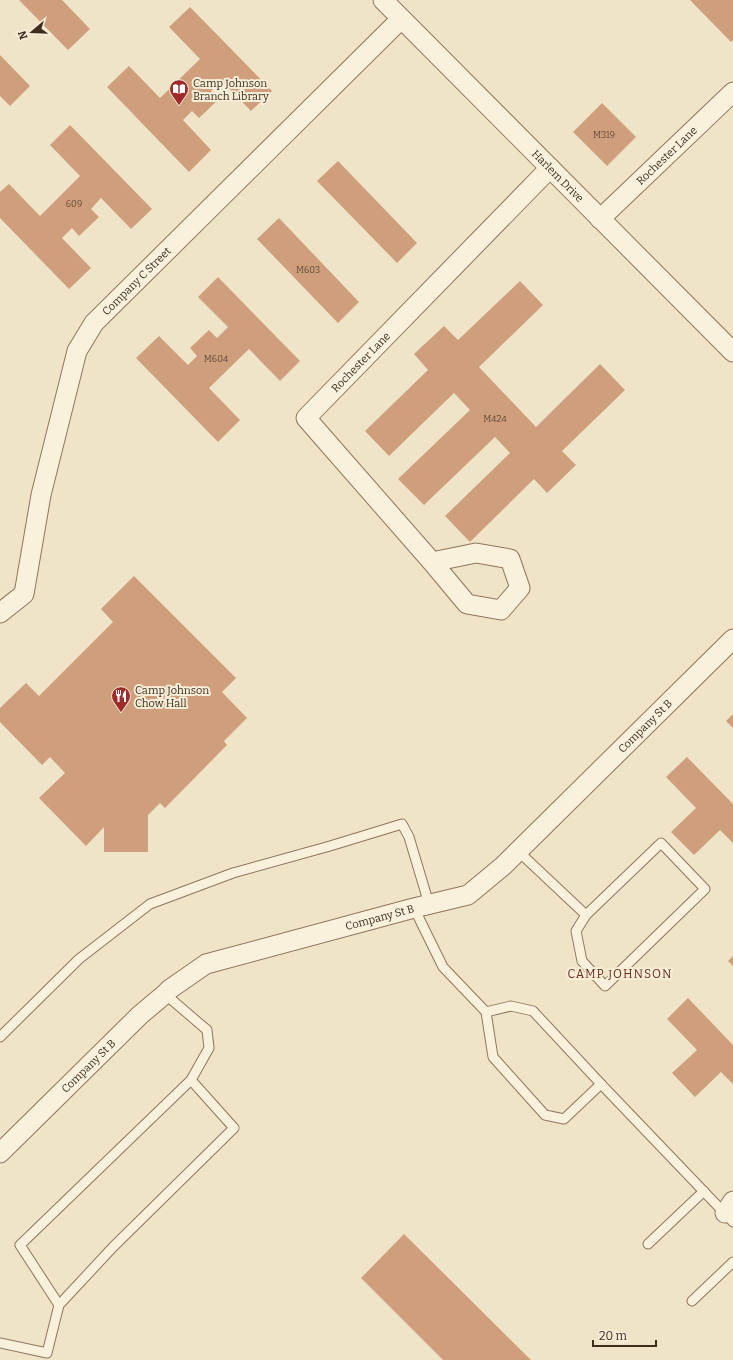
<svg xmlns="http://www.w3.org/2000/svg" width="733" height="1360" font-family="Bitter,serif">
	<rect width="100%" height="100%" fill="#f0e4c8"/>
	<g fill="#cf9f7d">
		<path d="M19,0H62L90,29L68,50Z"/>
		<path d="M690,0H733V40L731,42Z"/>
		<path d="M190,7L272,91L251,111L222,81L211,91L219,99L199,118L192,111L183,120L211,150L189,172L107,87L129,66L160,98L200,59L169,27Z"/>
		<path d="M0,55L30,86L10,106L0,96Z"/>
		<path d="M602,103L636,137L607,166L573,132Z"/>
		<path d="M70,125L152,209L131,229L101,198L91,209L99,217L79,236L72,228L62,238L91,268L69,289L0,218V192L9,184L40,216L80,176L50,145Z"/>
		<path d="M338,161L417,243L397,263L317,181Z"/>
		<path d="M279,218L359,302L338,323L257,239Z"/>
		<path d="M218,277L300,361L280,381L249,349L209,388L240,420L218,442L136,358L159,336L188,365L197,356L190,348L209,330L217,338L228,327L198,297Z"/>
		<path d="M520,281L543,305L479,367L536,427L600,364L625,390L562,451L576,465L547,493L534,479L470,542L445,516L510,453L495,437L424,505L398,479L470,410L454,393L389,456L365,431L428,370L414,354L444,326L458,340Z"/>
		<path d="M134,576L236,678L222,692L247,718L224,741L227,745L165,808L160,803L148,815V852H104V827L86,846L39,798L65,773L50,757L42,765L0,722V708L26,683L39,696L113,622L101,609Z"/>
		<path d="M733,714V728L726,721Z"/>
		<path d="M687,757L733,804V843L720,830L694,855L671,832L696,808L666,777Z"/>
		<path d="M733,956V966L728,961Z"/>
		<path d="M688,998L733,1045V1084L721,1072L695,1097L672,1073L697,1050L667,1019Z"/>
		<path d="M404,1234L531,1360H443L361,1278Z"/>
	</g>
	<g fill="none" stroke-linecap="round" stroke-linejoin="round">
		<g stroke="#8d765c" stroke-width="11">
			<g id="lane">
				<path d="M661,843L705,889L605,986L582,961L576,931L586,915Z"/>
				<path d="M518,851L586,915"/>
				<path d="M414,908L443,967L486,1012L493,1057L545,1115L564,1119L601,1084L533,1011L511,1006L486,1012"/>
				<path d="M0,1037L79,959L150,904L233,873L330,846L402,824L409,837L429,904"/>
				<path d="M601,1084L733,1222"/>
				<path d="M648,1244L704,1191"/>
				<path d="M692,1301L733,1262"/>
				<path d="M59,1305L20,1245L191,1080"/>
				<path d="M0,1343L47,1353L59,1305L113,1247L234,1128L191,1080L209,1048L207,1030L165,994"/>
			</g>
		</g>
		<g stroke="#8d765c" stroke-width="21">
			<g id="street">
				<path id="s1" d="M383,0L733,352"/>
				<path id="s2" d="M600,219L733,92"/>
				<path id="s3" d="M432,562L476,553L510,559L520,588L501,610L467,604L432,562L306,418L550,168"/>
				<path id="s4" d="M0,613L24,594L41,495L77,351L94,323L401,19"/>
				<path id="s5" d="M0,1153L140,1015L165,994L170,989L206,964L414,908L468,895L503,866L733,639"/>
				<path d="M725,1213L733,1201"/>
			</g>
		</g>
		<use href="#lane" stroke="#faf1dc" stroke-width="9"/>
		<use href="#street" stroke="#faf1dc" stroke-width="19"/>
	</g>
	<defs>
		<g id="library-pin" transform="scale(1)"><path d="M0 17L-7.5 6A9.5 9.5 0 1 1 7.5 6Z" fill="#9e2a2b" stroke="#f7eed8"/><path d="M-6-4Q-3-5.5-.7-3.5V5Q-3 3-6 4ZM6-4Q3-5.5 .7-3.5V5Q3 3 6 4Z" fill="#fff"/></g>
		<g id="restaurant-pin" transform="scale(1)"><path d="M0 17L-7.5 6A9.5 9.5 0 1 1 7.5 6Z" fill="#9e2a2b" stroke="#f7eed8"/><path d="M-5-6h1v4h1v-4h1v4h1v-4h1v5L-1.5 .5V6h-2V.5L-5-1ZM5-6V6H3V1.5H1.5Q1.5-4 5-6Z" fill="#fff"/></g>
	</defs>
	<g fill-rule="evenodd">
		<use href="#library-pin" x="179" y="89"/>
		<use href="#restaurant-pin" x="121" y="696"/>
	</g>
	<g text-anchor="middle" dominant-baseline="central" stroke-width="4" stroke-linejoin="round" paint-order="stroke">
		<g font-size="9" fill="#624a37">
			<text x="604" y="135">M319</text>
			<text x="74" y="204">609</text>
			<text x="308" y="270">M603</text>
			<text x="216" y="359">M604</text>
			<text x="495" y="419">M424</text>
		</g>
		<g font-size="11" fill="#3d2e20" stroke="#f7eed8" text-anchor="start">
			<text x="193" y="83">Camp Johnson<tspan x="193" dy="13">Branch Library</tspan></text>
			<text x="135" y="690">Camp Johnson<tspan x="135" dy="13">Chow Hall</tspan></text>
		</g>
		<g font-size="11" fill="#3d2e20" stroke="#f7eed8">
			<text stroke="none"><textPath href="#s2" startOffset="92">Rochester Lane</textPath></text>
			<text stroke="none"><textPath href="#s1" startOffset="248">Harlem Drive</textPath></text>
			<text stroke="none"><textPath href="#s4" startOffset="372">Company C Street</textPath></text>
			<text stroke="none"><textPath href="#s3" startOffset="498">Rochester Lane</textPath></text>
			<text stroke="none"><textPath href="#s5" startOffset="796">Company St B</textPath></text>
			<text stroke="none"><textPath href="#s5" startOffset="460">Company St B</textPath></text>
			<text stroke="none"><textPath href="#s5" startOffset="124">Company St B</textPath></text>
		</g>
		<g font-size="12" letter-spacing="1" fill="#6b2e1e" stroke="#f7eed8">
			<text x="620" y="974">CAMP JOHNSON</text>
		</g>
	</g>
	<g transform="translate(32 32) rotate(251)" stroke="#f7eed8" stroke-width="3" paint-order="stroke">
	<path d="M0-3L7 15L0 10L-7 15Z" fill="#3d2e20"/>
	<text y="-6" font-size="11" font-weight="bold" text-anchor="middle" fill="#3d2e20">N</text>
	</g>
	<path d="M593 1340v6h63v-6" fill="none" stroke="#3d2e20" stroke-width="2"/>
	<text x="599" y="1340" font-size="12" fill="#3d2e20" stroke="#f7eed8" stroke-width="3" paint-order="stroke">20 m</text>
</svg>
